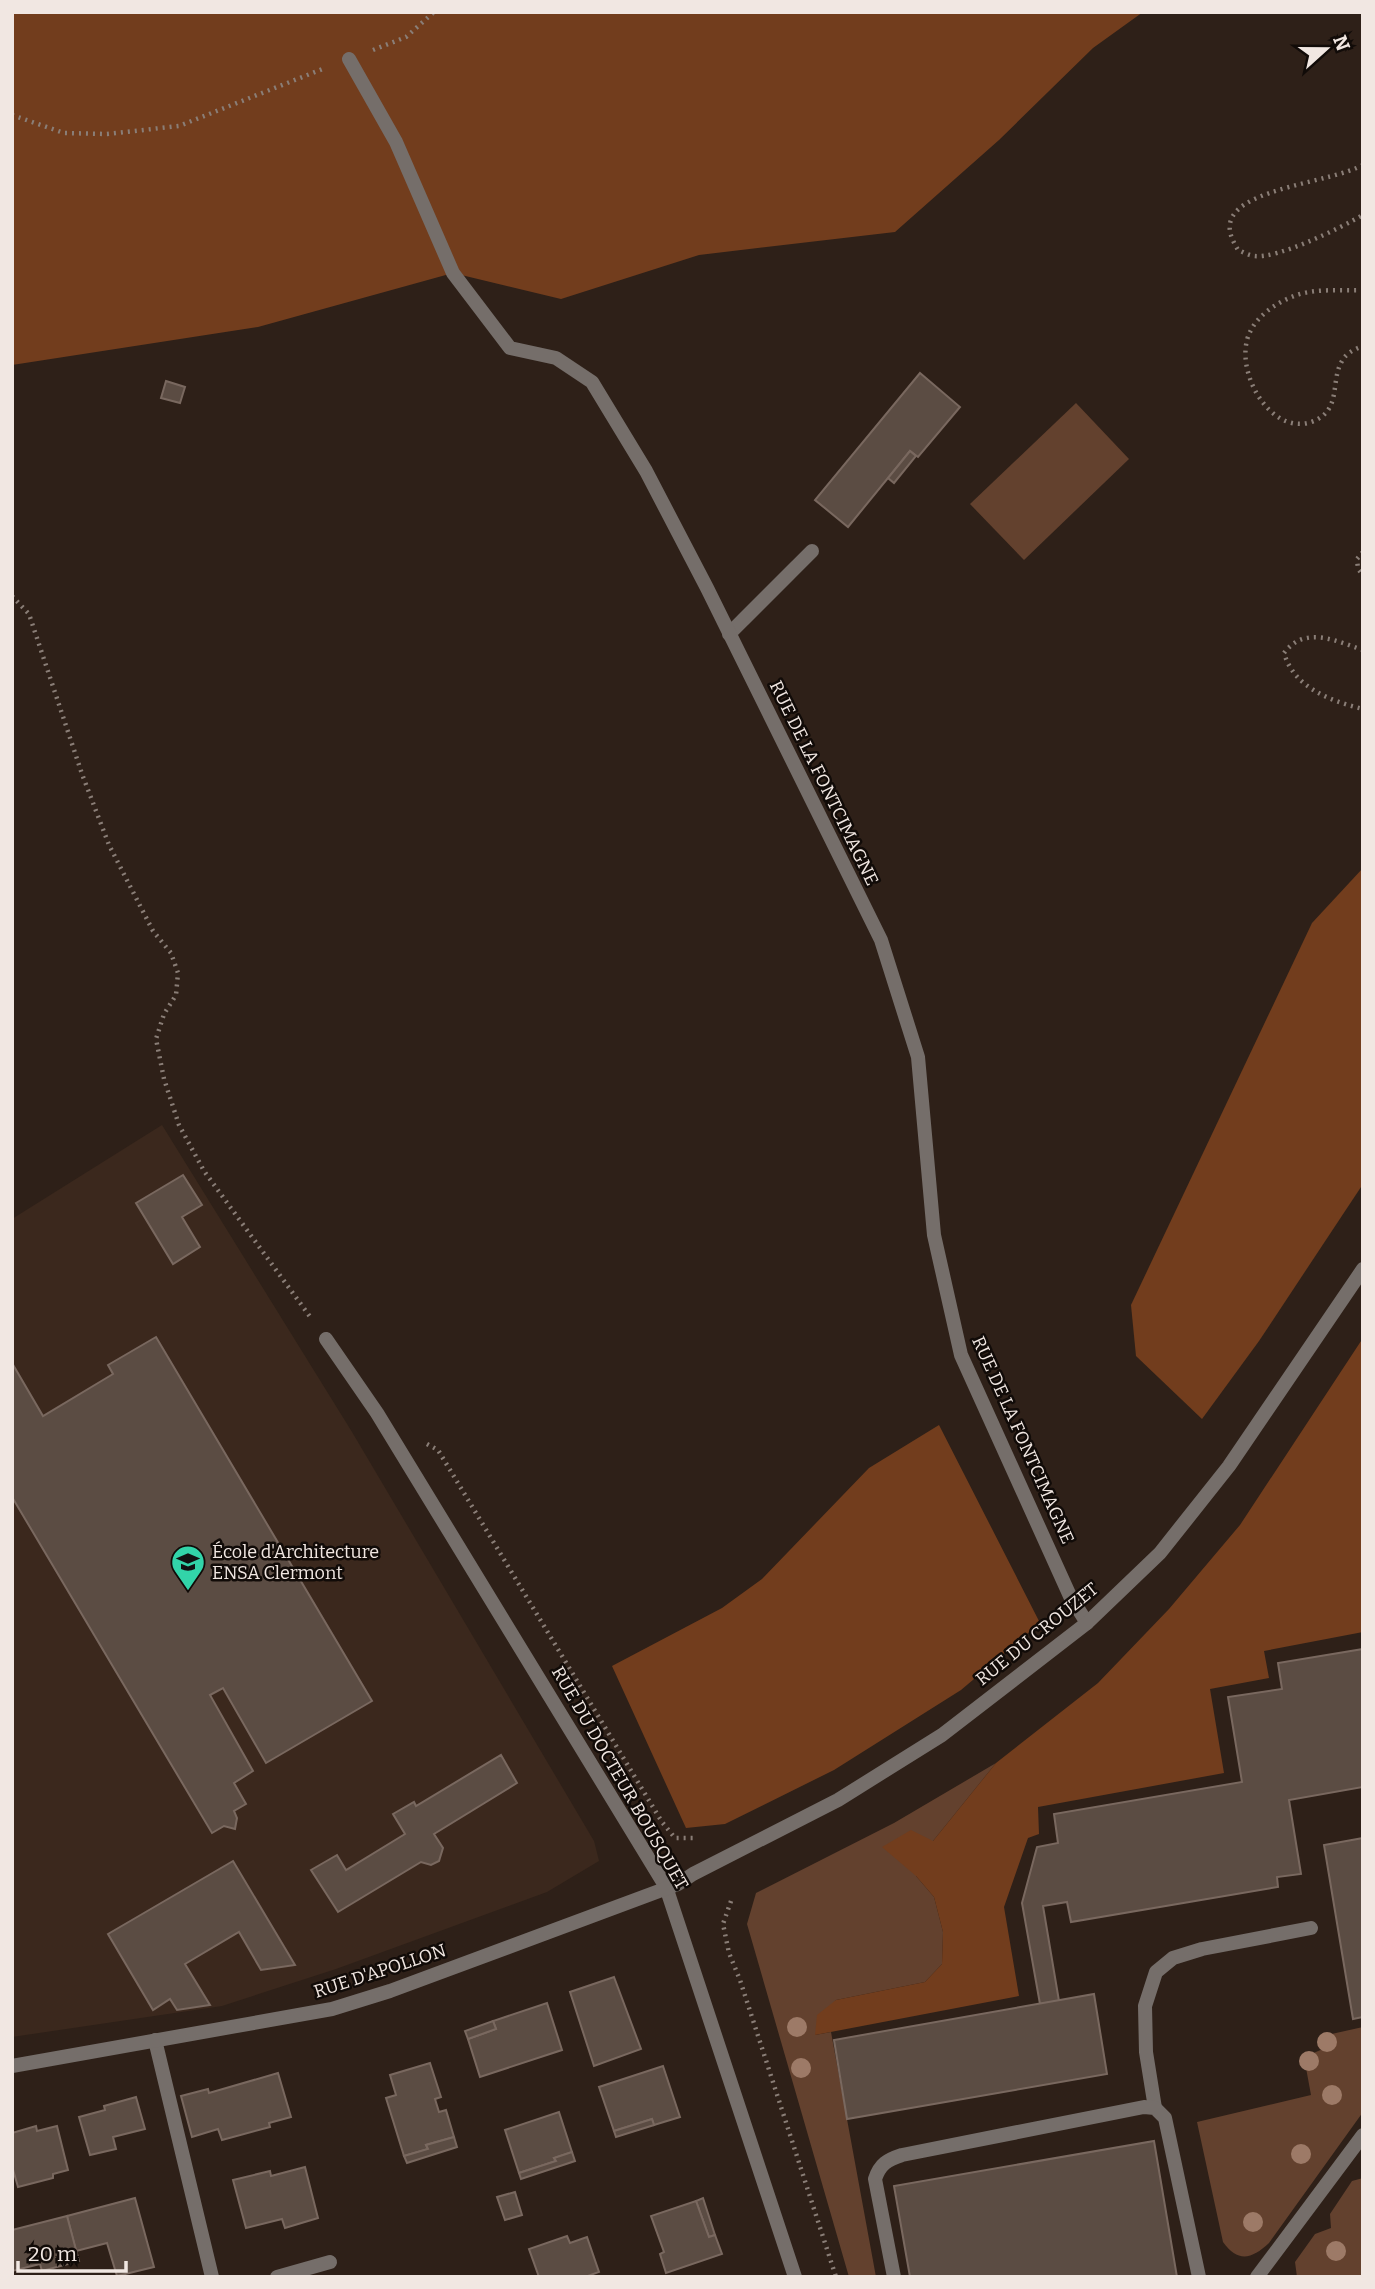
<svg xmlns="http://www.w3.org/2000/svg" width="1375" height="2289" font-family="Bitter,serif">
	<rect width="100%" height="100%" fill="#2e2018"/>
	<path fill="#3b281d" d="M162,1125L352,1432L594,1841L599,1861L547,1892L336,1969L222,2006L12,2037V1219Z"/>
	<g fill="#63412e">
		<path d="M1076,403L1129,459L1024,560L970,504Z"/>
		<path d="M996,1763L933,1841L916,1876L934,1897L943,1932L942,1964L925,1982L836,2000L815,2035L831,2032L876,2277H849L747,1924L756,1893L894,1823Z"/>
		<path d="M1363,2027V2112L1269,2243C1252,2259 1238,2263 1223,2242L1197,2122L1311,2095L1304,2057L1323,2049L1327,2035Z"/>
		<path d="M1363,2178V2277H1297L1295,2262L1315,2234L1331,2228L1330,2214L1352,2181Z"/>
	</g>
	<g fill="#723d1d">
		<path d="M12,12H1143L1093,48L999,140L895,232L699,255L561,299L453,273L258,327L12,365Z"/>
		<path d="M1363,868V1184L1259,1341L1202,1419L1136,1356L1131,1305L1312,923Z"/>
		<path d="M1363,1338V1632L1264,1651L1269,1678L1210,1689L1224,1773L1038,1807L1039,1834L1028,1838L1004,1907L1019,1996L815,2035L817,2015L836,2000L925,1982L942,1964L943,1932L934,1897L916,1876L882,1847L911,1830L933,1841L996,1763L1098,1683L1169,1609L1240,1525Z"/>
		<path d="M939,1425L1040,1623L961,1690L834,1770L725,1824L686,1828L612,1666L722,1608L762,1579L869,1468Z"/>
	</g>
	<g fill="#5b4c43" stroke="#79685f" stroke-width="2">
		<path d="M920,373L960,407L918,457L910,451L848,527L815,500Z"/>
		<path d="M166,381L185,387L180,403L161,398Z"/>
		<path d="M910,451L916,456L894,483L888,478Z"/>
		<path d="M183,1175L202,1205L182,1217L200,1247L173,1264L136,1203Z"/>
		<path d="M156,1337L372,1701L266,1763L223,1688L210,1695L253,1771L234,1783L246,1804L234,1811L237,1818L235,1829L224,1826L212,1833L12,1497V1363L43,1416L113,1374L108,1365Z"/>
		<path d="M1363,1649V1787L1289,1800L1301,1874L1277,1877L1278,1887L1071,1922L1067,1902L1043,1906L1059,2001L1040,2004L1022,1903L1037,1847L1058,1843L1054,1814L1242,1782L1228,1697L1282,1689L1278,1663Z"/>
		<path d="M501,1755L517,1783L434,1834L443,1848L439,1861L431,1865L421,1862L338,1912L311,1870L337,1855L346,1870L405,1834L393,1814L414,1802L416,1806Z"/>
		<path d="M1363,1838V2017L1353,2019L1324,1845Z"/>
		<path d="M233,1861L295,1965L261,1970L239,1932L185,1964L210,2005L177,2010L170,1999L153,2010L108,1934Z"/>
		<path d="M614,1977L641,2049L594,2066L570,1992Z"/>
		<path d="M1094,1994L1107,2074L847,2119L834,2040Z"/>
		<path d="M547,2003L562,2050L480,2077L468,2039L496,2029L493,2021Z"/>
		<path d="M493,2021L496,2029L468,2039L465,2031Z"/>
		<path d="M430,2063L441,2097L435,2099L439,2112L446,2110L454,2137L426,2145L428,2149L404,2156L386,2098L396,2095L390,2075Z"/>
		<path d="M663,2066L680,2117L654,2125L652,2119L614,2131L599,2087Z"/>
		<path d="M278,2073L291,2117L269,2123L270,2127L222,2140L218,2129L192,2137L181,2096L208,2089L209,2093Z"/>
		<path d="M136,2097L145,2129L113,2137L116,2149L90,2155L79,2117L105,2110L104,2106Z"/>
		<path d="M559,2112L572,2152L554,2158L556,2161L519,2173L505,2130Z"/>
		<path d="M652,2119L654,2125L616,2137L614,2131Z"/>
		<path d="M36,2126L37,2131L57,2126L68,2170L53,2174V2178L18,2187L12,2166V2133Z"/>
		<path d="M454,2137L457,2147L407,2163L404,2156L428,2149L426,2145Z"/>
		<path d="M1154,2141L1177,2277H910L894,2186Z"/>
		<path d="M572,2152L575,2161L521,2179L519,2173L556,2161L554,2158Z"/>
		<path d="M305,2167L318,2218L285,2228L282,2219L246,2228L233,2180L270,2171L271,2176Z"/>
		<path d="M515,2192L522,2215L505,2220L497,2197Z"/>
		<path d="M135,2198L154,2267L117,2276L107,2243L76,2251L67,2216Z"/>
		<path d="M703,2198L715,2235L709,2237L696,2201Z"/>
		<path d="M696,2201L709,2237L715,2235L722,2254L666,2273L660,2254L664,2252L651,2216Z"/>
		<path d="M67,2216L79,2261L42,2271L40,2264L12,2271V2230Z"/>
		<path d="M567,2236L570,2243L587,2237L599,2272L585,2277H539L529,2249Z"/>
	</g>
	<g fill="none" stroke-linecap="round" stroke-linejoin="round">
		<g stroke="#8a7e77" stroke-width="4.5" stroke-dasharray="2 5" stroke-linecap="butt">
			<path d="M373,50L406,37L434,12"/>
			<path d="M12,115L64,133L107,134L179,126L325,68"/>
			<path d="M1363,165C1332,182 1242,188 1231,220C1227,231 1233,241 1238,250C1243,252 1248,255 1254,256C1278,259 1340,228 1363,215"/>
			<path d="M1363,290C1340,291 1315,288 1294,296C1276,303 1258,315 1250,332C1232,368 1270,439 1314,421C1342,409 1330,381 1342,361C1346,353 1355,349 1363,346"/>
			<path d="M1363,552L1357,559L1358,569L1363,575"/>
			<path d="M12,596L29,614L82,774L109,845L153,931L171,953L178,973L176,995L164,1014L156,1039L164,1079L179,1125L204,1171L311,1318"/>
			<path d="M1363,650C1336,641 1305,625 1284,653C1294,688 1331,701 1363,709"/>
			<path d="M427,1444L438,1450L662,1822L675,1838H694"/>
			<path d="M731,1901L723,1924L729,1953L740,1980L836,2277"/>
		</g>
		<g stroke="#756e6a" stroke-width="14">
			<path d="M729,634L812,551"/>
			<path d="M1155,2108L1146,2052L1145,2006L1156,1972L1173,1958L1202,1949L1311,1928"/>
			<path d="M277,2277L330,2262"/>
			<path d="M894,2277L875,2179C880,2164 887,2160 902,2155L1144,2107L1155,2108L1165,2118L1199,2277"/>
			<path d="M1257,2277L1363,2135"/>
		</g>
		<g stroke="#756e6a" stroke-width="14">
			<path d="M349,59L396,142L453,273L510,348L556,358L592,382L646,471L707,588L881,940L918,1057L934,1235L961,1355L1070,1596L1087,1623"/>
			<path d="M326,1339L377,1413L666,1887L795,2277"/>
			<path d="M155,2040L212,2277"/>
			<path d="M12,2066L332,2009L390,1991L678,1884L693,1874L838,1800L942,1735L1087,1623L1160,1553L1229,1466L1363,1269"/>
		</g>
	</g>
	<g fill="#9d7a67">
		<circle cx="797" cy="2027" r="10"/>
		<circle cx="1327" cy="2042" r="10"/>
		<circle cx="1309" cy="2061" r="10"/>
		<circle cx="801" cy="2068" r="10"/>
		<circle cx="1332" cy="2095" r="10"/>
		<circle cx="1301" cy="2154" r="10"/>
		<circle cx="1253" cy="2222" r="10"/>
		<circle cx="1336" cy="2251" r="10"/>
	</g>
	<defs>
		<g id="school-pin" transform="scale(1.75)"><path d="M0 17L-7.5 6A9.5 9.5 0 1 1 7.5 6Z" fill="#32d4a9" stroke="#110b08"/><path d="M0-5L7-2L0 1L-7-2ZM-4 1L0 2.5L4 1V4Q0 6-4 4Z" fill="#111"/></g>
	</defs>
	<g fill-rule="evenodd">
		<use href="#school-pin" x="188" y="1562"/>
	</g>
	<g text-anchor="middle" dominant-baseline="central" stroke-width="5" stroke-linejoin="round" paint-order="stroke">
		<g font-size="18" fill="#f1e7e2" stroke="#110b08">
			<text transform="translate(824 783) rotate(64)">RUE DE LA FONTCIMAGNE</text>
			<text transform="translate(1023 1440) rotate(66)">RUE DE LA FONTCIMAGNE</text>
			<text transform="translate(1037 1634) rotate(-39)">RUE DU CROUZET</text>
			<text transform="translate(620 1778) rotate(60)">RUE DU DOCTEUR BOUSQUET</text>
			<text transform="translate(380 1971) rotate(-18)">RUE D'APOLLON</text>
		</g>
		<g font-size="18" fill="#f1e7e2" stroke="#110b08" text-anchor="start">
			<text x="212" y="1552">École d'Architecture<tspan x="212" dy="21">ENSA Clermont</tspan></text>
		</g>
	</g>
	<rect width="1375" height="2289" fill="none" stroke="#f1e7e2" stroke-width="28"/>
	<g transform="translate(1326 49) rotate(69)" stroke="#110b08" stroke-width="5" paint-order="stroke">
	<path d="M0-5L12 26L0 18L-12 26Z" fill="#f1e7e2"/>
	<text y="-10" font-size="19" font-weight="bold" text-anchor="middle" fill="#f1e7e2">N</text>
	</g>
	<path d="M18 2261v10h108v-10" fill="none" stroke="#f1e7e2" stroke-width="3.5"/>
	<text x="28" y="2261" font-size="21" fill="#f1e7e2" stroke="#110b08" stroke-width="5" paint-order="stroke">20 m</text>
</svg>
